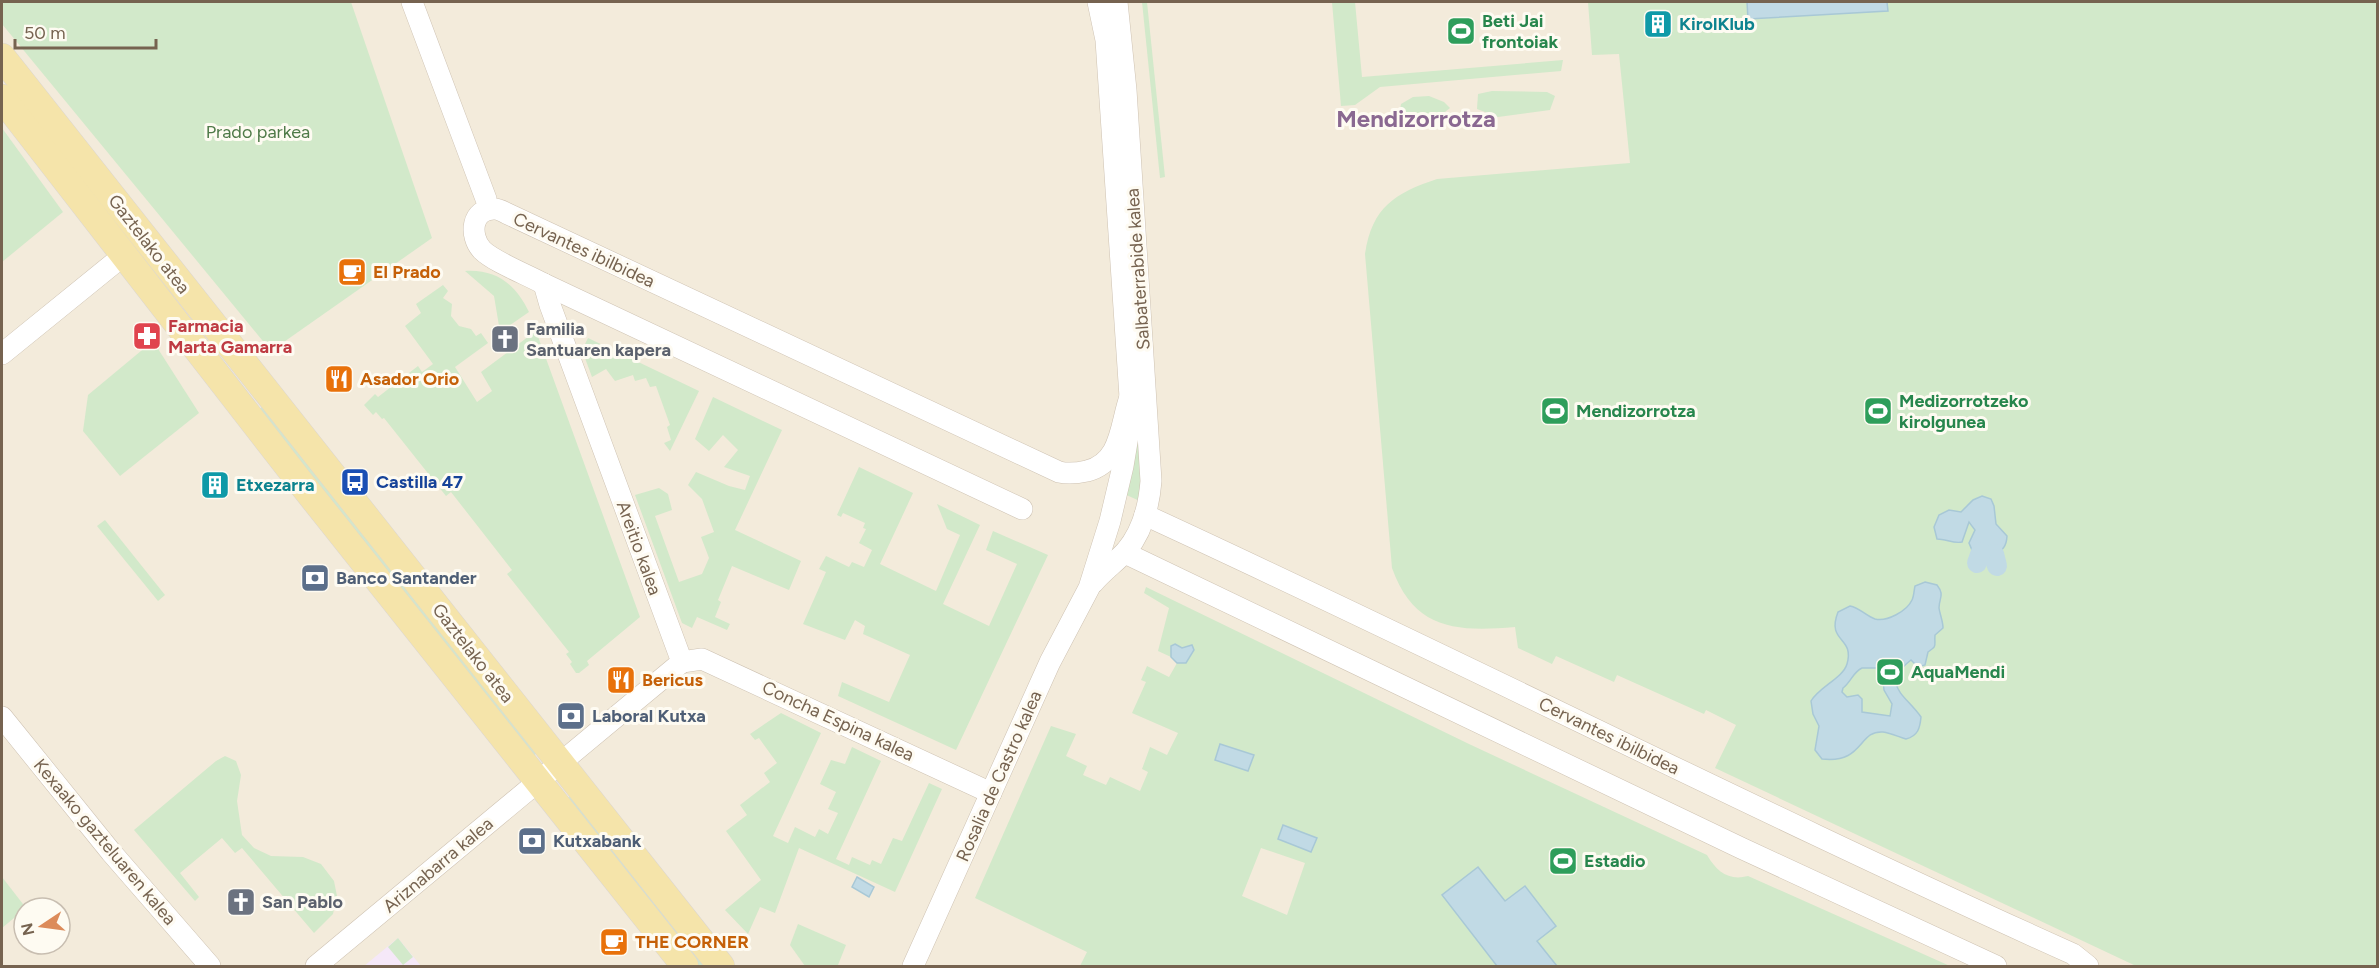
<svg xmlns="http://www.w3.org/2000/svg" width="2379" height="968" font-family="Figtree,sans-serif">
	<rect width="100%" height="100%" fill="#fcf8ec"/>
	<path fill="#f3ebdb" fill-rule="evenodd" d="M2,2H2377V966H2ZM24,908H60V944H24Z"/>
	<path fill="#f5e8f8" d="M398,938L421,966H364Z"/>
	<g fill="#d2e9ca" fill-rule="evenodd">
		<path d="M2,2H351L432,238L271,351L2,24Z"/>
		<path d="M1142,2H1147L1165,177L1160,178Z"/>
		<path d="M1332,2H1355L1362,77L1563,60L1561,71L1380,87L1355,105L1341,106Z"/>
		<path d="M1588,2H2377V966H2136L1715,768L1736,725L1706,710L1704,714L1617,675L1614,682L1556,656L1552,664L1518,648L1515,627C1457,632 1414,630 1392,568L1365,254C1372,207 1395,193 1437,179L1630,163L1619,54L1592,55Z"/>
		<path d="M1492,91L1547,92L1555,96L1550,110L1498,117L1477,109L1478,94Z"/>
		<path d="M1429,96L1444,102L1450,108L1436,119L1421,118L1400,111L1401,104L1413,97Z"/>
		<path d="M2,128L63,212L2,262Z"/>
		<path d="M465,271C497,269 516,285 529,312L500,332L494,296Z"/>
		<path d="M443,285L448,291L443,298L452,304L451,316L459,326L471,329L476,336L481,333L488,343L455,367L477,402L492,391L481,372L536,331L640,617L587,661L589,665L579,673H576L570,664L572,662L566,654L569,652L507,574L512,570L451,492L446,496L384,418L382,419L376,412L373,415L364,405L375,394L378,397L418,366L422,372L433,364L405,326L421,313L416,304Z"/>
		<path d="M588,338L699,391L670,451L664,443L671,440L667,427L670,425L656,386L650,387L646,378L635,381L633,375L615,381L606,369L592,377L582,350Z"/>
		<path d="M153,341L199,413L120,476L83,431L88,395Z"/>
		<path d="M713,397L782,430L735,530L801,561L789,590L732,566L718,600L721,602L715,617L730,624L727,630L697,617L692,628L682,623L635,495L659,488L668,494L672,510L655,516L679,582L702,574L709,558L701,537L714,532L702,499L688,485L696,472L729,486L745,490L750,476L724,467L738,450L723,435L709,451L695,439Z"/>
		<path d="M1136,400L1142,502L1122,493Z"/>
		<path d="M266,405L538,751L530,761L257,410Z"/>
		<path d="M859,467L913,493L880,564L936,591L960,535L947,529L937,504L980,525L943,604L989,626L1017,564L986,550L993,531L1048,555L956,750L838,696L842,682L889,702L910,655L863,634L865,626L855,620L845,640L803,624L826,572L819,569L826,556L849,567L852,562L864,567L872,550L859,543L866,529L863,528L865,523L843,513L841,517L837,515Z"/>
		<path d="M105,520L165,595L158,601L97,526Z"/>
		<path d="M1146,587L1469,744L1707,855C1717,872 1729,881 1748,876L1950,966H1080L1087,952L975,898L1051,726L1076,734L1066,756L1087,766L1083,775L1106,785L1110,777L1140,791L1148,772L1142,769L1150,747L1167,755L1178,733L1132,713L1146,682L1141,680L1147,666L1169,677L1177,663H1186L1181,648L1175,644L1171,646V657L1158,651L1169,608L1144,593ZM1261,848L1305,863L1287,915L1242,896Z"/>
		<path d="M781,713L821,733L773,836L788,843L795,827L815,837L819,829L828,834L838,813L828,809L836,792L820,784L831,760L845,764L852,747L881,761L836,859L849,865L852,857L870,865L872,860L881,864L893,838L902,841L929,783L942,789L895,892L799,848L775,913L760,907L748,934L725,910L761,880L726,831L747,815L740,805L770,782L764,773L777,763L759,738L755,740L750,734Z"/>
		<path d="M225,756L236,761L241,775L237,801L242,835L254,848L271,856L303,857L321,864L334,881L337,896L333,914L314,933L242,848L235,853L222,838L180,873L199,897L195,901L134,830L216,761Z"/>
		<path d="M573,794L710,966H698L565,800Z"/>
		<path d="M2,877L26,908L2,928Z"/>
		<path d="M798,924L846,945L838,965L805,966L790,945Z"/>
		<path d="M398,938L413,957L403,965L388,947Z"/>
	</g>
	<g fill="#c1dae5" stroke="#a8c8d6" stroke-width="1.5" fill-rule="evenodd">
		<path d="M1747,2H1887L1888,11L1748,19Z"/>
		<path d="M1982,496L1991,499L1994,506L1996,524L2007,536C2006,558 1988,554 1972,550L1969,543L1975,530L1969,522L1962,542C1954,544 1946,539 1937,539L1934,527L1939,515L1949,510L1961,512L1973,500Z"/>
		<path d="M1925,582L1937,585C1945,595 1939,598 1939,608C1940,615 1943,621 1943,628L1935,635C1934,647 1938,645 1928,652L1925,665L1918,667L1911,660C1879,685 1906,695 1921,717C1920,728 1918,736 1906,739C1899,737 1891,733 1883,732C1858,730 1864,764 1822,759L1815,750L1819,726L1813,714L1811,701C1819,687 1843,678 1847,664C1855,636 1826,643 1838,612L1850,606C1860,608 1866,616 1875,619C1887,622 1907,611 1912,600C1914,596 1914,590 1915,586ZM1862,668H1878L1882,671L1884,690L1892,704L1890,716L1862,712V699L1858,695L1847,697L1842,692L1843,688C1851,682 1853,672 1862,668Z"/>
		<path d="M1175,644L1182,648L1192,645L1194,650L1186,663H1177L1171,657V646Z"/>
		<path d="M1220,744L1254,755L1248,771L1215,760Z"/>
		<path d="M1283,825L1317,838L1311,852L1278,839Z"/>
		<path d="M1478,867L1505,901L1525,886L1556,926L1537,941L1557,966H1497L1442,895Z"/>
		<path d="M857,877L874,887L869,897L852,887Z"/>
	</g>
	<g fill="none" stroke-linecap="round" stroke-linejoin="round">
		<g stroke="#c1dae5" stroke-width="20">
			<path d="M1994,554L1997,566"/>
			<path d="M1977,563L1981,552"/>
		</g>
		<g stroke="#cec2b2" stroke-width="22">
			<g id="minor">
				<path d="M412,2L486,199"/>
				<path d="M2,354L124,255"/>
				<path d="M1022,509L544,284C528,275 494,262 482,250C469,236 471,208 495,209C499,209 504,212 508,214L1059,472C1068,474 1078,473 1087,471C1122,462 1120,425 1130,397"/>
				<path d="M1145,515C1456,658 1761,814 2073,954L2088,966"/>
				<path d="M1125,553L1741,848L1996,966"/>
				<path d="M1093,583C1103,571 1116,562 1126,551C1143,531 1149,506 1151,481L1126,90L1117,2"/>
				<path d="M682,662L702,659L991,793"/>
				<path d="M2,717L111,852L210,966"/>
				<path d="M316,966L682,662L550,305L544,284"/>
				<path d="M913,966L1050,662L1089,588L1110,521L1123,466L1129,430L1130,397L1106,40L1098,2"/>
			</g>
		</g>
		<g stroke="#dbd6d2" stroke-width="28">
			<g id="major">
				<path d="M2,57L721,966"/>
				<path d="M2,98L297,478L685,966"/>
			</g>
		</g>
		<use href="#minor" stroke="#fff" stroke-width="21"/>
		<use href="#major" stroke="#f5e4aa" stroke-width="27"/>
	</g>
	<defs>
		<g id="building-square" transform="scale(1.5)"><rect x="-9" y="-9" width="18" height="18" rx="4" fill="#0f9aa8" stroke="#fefbf2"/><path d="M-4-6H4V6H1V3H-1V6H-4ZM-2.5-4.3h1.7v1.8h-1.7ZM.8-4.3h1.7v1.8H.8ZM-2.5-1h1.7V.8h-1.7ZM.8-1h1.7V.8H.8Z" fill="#fff"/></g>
		<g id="stadium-square" transform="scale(1.5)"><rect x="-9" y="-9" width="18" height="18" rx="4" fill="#2e9e5b" stroke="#fefbf2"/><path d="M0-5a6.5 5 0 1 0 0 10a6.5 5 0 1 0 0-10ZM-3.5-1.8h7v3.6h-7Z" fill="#fff"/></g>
		<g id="cafe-square" transform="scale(1.5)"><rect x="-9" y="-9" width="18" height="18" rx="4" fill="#e8710a" stroke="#fefbf2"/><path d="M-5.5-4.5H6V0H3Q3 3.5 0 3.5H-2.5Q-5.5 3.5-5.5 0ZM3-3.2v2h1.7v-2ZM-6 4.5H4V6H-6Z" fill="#fff"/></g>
		<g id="pharmacy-square" transform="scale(1.5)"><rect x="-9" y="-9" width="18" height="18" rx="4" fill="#e0444e" stroke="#fefbf2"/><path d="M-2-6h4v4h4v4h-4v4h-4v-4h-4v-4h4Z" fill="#fff"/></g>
		<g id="church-square" transform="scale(1.5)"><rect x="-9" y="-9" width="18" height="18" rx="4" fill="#6b7280" stroke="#fefbf2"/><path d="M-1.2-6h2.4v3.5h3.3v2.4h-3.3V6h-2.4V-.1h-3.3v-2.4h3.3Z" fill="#fff"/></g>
		<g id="restaurant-square" transform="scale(1.5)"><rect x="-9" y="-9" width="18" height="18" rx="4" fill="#e8710a" stroke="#fefbf2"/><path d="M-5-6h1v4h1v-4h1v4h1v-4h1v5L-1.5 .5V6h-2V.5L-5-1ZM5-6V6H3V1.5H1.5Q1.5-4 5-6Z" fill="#fff"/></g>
		<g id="bus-square" transform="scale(1.5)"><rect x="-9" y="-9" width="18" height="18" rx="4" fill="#1a4fb4" stroke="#fefbf2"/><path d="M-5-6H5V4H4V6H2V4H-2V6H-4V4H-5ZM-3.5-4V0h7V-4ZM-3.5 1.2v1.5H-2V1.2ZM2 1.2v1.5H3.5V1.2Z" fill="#fff"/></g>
		<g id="bank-square" transform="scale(1.5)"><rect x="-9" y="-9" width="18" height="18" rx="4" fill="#5c6f8a" stroke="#fefbf2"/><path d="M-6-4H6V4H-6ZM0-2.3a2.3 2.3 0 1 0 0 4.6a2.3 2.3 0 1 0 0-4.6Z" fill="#fff"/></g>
	</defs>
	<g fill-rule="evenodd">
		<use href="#building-square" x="1658" y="24"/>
		<use href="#stadium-square" x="1461" y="31"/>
		<use href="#cafe-square" x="352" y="272"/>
		<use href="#pharmacy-square" x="147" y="336"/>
		<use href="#church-square" x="505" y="339"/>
		<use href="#restaurant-square" x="339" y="379"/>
		<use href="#stadium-square" x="1555" y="411"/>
		<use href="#stadium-square" x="1878" y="411"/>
		<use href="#bus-square" x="355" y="482"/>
		<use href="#building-square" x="215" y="485"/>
		<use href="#bank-square" x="315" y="578"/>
		<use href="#stadium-square" x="1890" y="672"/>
		<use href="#restaurant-square" x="621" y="680"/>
		<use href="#bank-square" x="571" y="716"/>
		<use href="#bank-square" x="532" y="841"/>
		<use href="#stadium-square" x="1563" y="861"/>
		<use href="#church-square" x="241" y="902"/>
		<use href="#cafe-square" x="614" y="942"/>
	</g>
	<g text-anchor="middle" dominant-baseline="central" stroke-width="6" stroke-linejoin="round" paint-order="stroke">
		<g font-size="18" font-weight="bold" fill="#27864d" stroke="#fefbf2" text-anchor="start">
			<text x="1482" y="21">Beti Jai<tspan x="1482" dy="21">frontoiak</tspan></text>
			<text x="1899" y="401">Medizorrotzeko<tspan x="1899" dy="21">kirolgunea</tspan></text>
			<text x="1576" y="411">Mendizorrotza</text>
			<text x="1911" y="672">AquaMendi</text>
			<text x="1584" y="861">Estadio</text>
		</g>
		<g font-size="18" font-weight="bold" fill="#0d838f" stroke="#fefbf2" text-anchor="start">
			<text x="1679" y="24">KirolKlub</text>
			<text x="236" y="485">Etxezarra</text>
		</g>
		<g font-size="18" fill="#4f7a48" stroke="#fefbf2">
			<text x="258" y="132">Prado parkea</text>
		</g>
		<g font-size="18" fill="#766350" stroke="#fefbf2">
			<text transform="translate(149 244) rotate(52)">Gaztelako atea</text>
			<text transform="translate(584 250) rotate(25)">Cervantes ibilbidea</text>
			<text transform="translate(1138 269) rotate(-94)">Salbaterrabide kalea</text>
			<text transform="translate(639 548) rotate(70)">Areitio kalea</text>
			<text transform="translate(473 653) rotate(52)">Gaztelako atea</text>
			<text transform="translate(838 721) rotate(25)">Concha Espina kalea</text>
			<text transform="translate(1609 736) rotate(26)">Cervantes ibilbidea</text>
			<text transform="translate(999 776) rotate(-66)">Rosalia de Castro kalea</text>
			<text transform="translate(105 842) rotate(50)">Kexaako gazteluaren kalea</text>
			<text transform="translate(438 865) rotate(-40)">Ariznabarra kalea</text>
		</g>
		<g font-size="18" font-weight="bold" fill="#c56008" stroke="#fefbf2" text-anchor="start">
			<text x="373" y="272">El Prado</text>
			<text x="360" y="379">Asador Orio</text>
			<text x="642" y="680">Bericus</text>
			<text x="635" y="942">THE CORNER</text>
		</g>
		<g font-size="18" font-weight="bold" fill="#be3a42" stroke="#fefbf2" text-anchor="start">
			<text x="168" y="326">Farmacia<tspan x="168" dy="21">Marta Gamarra</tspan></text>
		</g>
		<g font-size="18" font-weight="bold" fill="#5b616d" stroke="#fefbf2" text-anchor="start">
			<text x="526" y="329">Familia<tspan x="526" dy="21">Santuaren kapera</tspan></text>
			<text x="262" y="902">San Pablo</text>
		</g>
		<g font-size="18" font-weight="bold" fill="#164399" stroke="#fefbf2" text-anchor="start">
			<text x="376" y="482">Castilla 47</text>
		</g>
		<g font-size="18" font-weight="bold" fill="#4e5e75" stroke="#fefbf2" text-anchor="start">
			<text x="336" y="578">Banco Santander</text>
			<text x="592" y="716">Laboral Kutxa</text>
			<text x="553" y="841">Kutxabank</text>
		</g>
		<g font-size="24" font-weight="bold" fill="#8a6891" stroke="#fefbf2">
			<text x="1416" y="118">Mendizorrotza</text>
		</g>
	</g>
	<rect width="2379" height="968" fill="none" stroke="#766350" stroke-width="6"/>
	<g transform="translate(42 926) rotate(257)"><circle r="28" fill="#fefbf2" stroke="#c8beb1" stroke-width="1.5"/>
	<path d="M0-4.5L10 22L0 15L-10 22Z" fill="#dc8b5a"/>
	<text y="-9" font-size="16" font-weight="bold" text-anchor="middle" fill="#766350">N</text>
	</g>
	<path d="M15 39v9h141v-9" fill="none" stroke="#766350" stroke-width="3"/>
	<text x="24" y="39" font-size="18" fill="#766350" stroke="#fefbf2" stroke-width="4.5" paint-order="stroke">50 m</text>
</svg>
